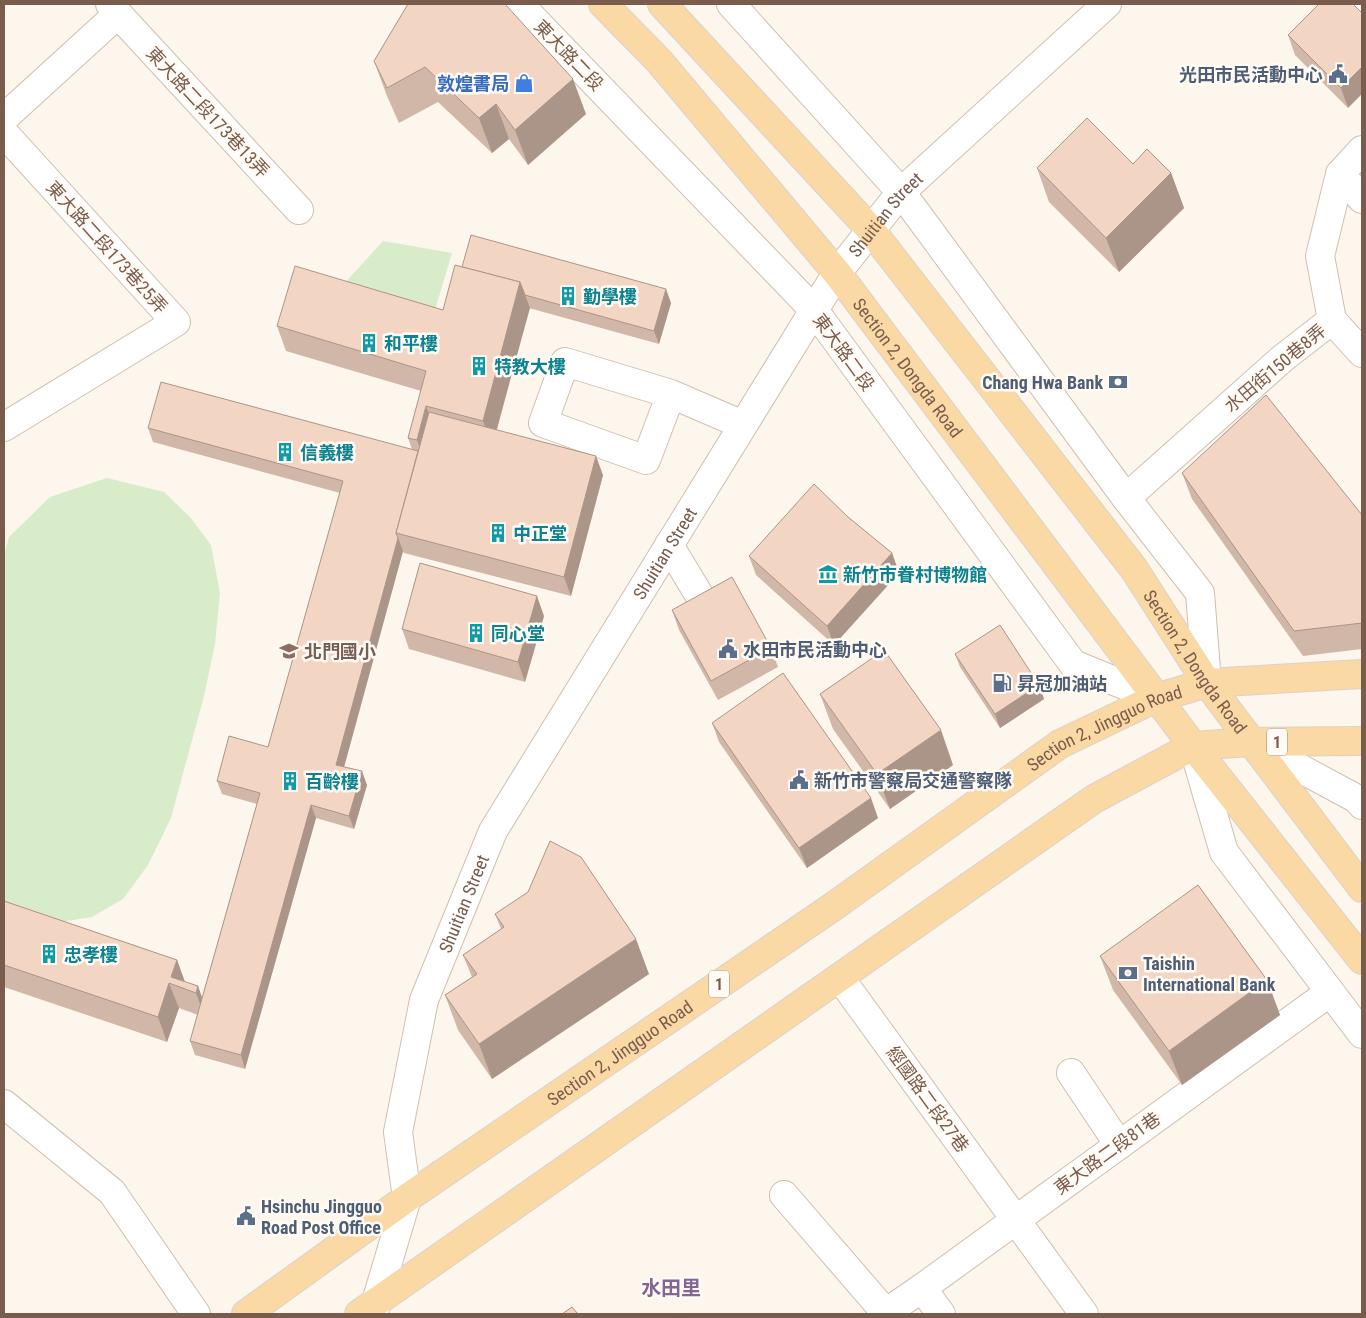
<svg xmlns="http://www.w3.org/2000/svg" width="1366" height="1318" font-family="'Roboto Condensed','Noto Sans TC',sans-serif">
	<rect width="100%" height="100%" fill="#fdf6ec"/>
	<g fill="#d8ecc9">
		<path d="M383,241L452,253L435,310L344,284Z"/>
		<path d="M107,478L164,492L190,517L211,545L220,593L215,644L204,696L171,818L148,865L123,899L92,917L60,922L4,920V556L9,537L50,497Z"/>
	</g>
	<g fill="none" stroke-linecap="round" stroke-linejoin="round">
		<g stroke="#d1beb0" stroke-width="30">
			<g id="minor">
				<path d="M519,4L814,310L1073,664L1156,698"/>
				<path d="M731,4L901,192L1126,498L1200,593L1207,683"/>
				<path d="M1359,4L1362,7"/>
				<path d="M118,14L299,210"/>
				<path d="M4,118L118,14L110,4"/>
				<path d="M4,133L176,322L4,427"/>
				<path d="M1340,174L1362,199"/>
				<path d="M1332,320L1362,353"/>
				<path d="M671,394L646,460L543,423L565,362L671,394L743,425"/>
				<path d="M1126,498L1283,358L1332,320L1320,256L1340,174L1362,150"/>
				<path d="M669,545L707,608"/>
				<path d="M1251,742L1357,799L1362,805"/>
				<path d="M1193,746L1224,852L1362,1034"/>
				<path d="M840,978L1084,1314"/>
				<path d="M1071,1073L1119,1145"/>
				<path d="M4,1104L112,1192L196,1314"/>
				<path d="M784,1195L886,1313"/>
				<path d="M922,1288L941,1314"/>
				<path id="s1" d="M374,1314L376,1302L407,1198L398,1132L424,1000L493,831L837,273L901,192L1107,4"/>
				<path d="M884,1314L922,1288L1330,992"/>
			</g>
		</g>
		<g stroke="#dad1cd" stroke-width="30">
			<g id="major">
				<path id="s2" d="M603,4L659,61L837,273L1193,746L1362,960"/>
				<path id="s3" d="M662,4L870,229L1134,569L1207,683L1362,888"/>
				<path id="s4" d="M246,1314L407,1198L834,906L1060,744L1156,698L1207,683L1362,674"/>
				<path d="M359,1314L1094,799L1193,746L1251,742L1362,741"/>
			</g>
		</g>
		<use href="#minor" stroke="#fff" stroke-width="28"/>
		<use href="#major" stroke="#fbd9a5" stroke-width="28"/>
	</g>
	<g fill="#d1b7a8">
		<path d="M408,4L586,114L528,165L509,139L492,153L438,102L399,123L387,96L374,61Z"/>
		<path d="M1319,4L1348,108L1295,55L1288,35Z"/>
		<path d="M1133,164L1171,173L1184,208L1119,272L1049,202L1037,168Z"/>
		<path d="M462,267L671,303L659,344L529,308L497,430L603,475L571,596L404,553L403,551L344,767L367,785L354,829L316,818L245,1069L195,1055L190,1041L198,1015L179,1008L167,1042L4,987V901L177,960L185,982L198,986L202,998L257,804L222,794L217,781L268,747L340,493L153,442L148,428L412,449L408,438L421,391L286,351L277,326L443,310Z"/>
		<path d="M1182,473L1362,515V649L1303,656L1192,499Z"/>
		<path d="M848,517L892,553L899,573L834,645L756,575L749,556Z"/>
		<path d="M672,610L771,648L778,667L718,700L679,630Z"/>
		<path d="M544,616L525,682L409,649L402,629Z"/>
		<path d="M955,654L1039,685L1044,699L1000,728L960,667Z"/>
		<path d="M820,694L953,765L890,809L833,729Z"/>
		<path d="M712,723L878,818L807,868L719,742Z"/>
		<path d="M495,914L649,974L492,1079L458,1030L445,995L472,977L463,955L501,929Z"/>
		<path d="M1100,956L1267,980L1280,1015L1182,1085L1113,990Z"/>
	</g>
	<g fill="#aa9588">
		<path d="M1362,67V94L1348,108L1341,88Z"/>
		<path d="M573,79L586,114L528,165L515,130Z"/>
		<path d="M496,104L509,139L492,153L479,118Z"/>
		<path d="M1171,173L1184,208L1119,272L1106,238Z"/>
		<path d="M520,282L530,308L492,446L483,421Z"/>
		<path d="M666,289L671,303L659,344L654,331Z"/>
		<path d="M426,406L436,432L427,465L417,440Z"/>
		<path d="M596,456L603,475L571,596L564,577Z"/>
		<path d="M398,538L403,551L341,778L336,765Z"/>
		<path d="M892,553L899,573L834,645L827,626Z"/>
		<path d="M537,596L544,616L525,682L518,662Z"/>
		<path d="M1039,685L1044,699L1000,728L995,714Z"/>
		<path d="M941,730L953,765L890,809L877,774Z"/>
		<path d="M362,771L367,785L354,829L349,816Z"/>
		<path d="M871,798L878,818L807,868L799,848Z"/>
		<path d="M311,805L316,818L245,1069L241,1055Z"/>
		<path d="M636,939L649,974L492,1079L479,1044Z"/>
		<path d="M177,960L186,985L171,977Z"/>
		<path d="M1267,980L1280,1015L1182,1085L1169,1051Z"/>
		<path d="M169,983L179,1008L167,1042L158,1017Z"/>
		<path d="M198,986L207,1012L205,1018L196,993Z"/>
	</g>
	<g fill="#f3d5c3" stroke="#aa9588">
		<path d="M408,4H505L573,79L515,130L496,104L479,118L425,67L387,88L374,61Z"/>
		<path d="M1319,4H1353L1362,13V67L1341,88L1288,35Z"/>
		<path d="M1087,118L1133,164L1147,149L1171,173L1106,238L1037,168Z"/>
		<path d="M471,235L666,289L654,331L525,295L520,282L462,267Z"/>
		<path d="M455,265L520,282L483,421L426,406L417,440L408,438L426,371L277,326L295,266L443,310Z"/>
		<path d="M161,382L418,451L396,533L398,538L336,765L362,771L349,816L311,805L241,1055L190,1041L260,793L217,781L229,736L268,747L343,481L148,428Z"/>
		<path d="M1266,395L1362,515V623L1294,631L1182,473Z"/>
		<path d="M429,412L596,456L564,577L396,533Z"/>
		<path d="M814,484L848,517L892,553L827,626L749,556Z"/>
		<path d="M420,563L537,596L518,662L402,629Z"/>
		<path d="M732,577L771,648L711,681L672,610Z"/>
		<path d="M1000,625L1039,685L995,714L955,654Z"/>
		<path d="M884,650L941,730L877,774L820,694Z"/>
		<path d="M783,673L871,798L799,848L712,723Z"/>
		<path d="M550,841L581,857L636,939L479,1044L445,995L477,974L463,955L504,927L495,914L528,892Z"/>
		<path d="M1198,885L1267,980L1169,1051L1100,956Z"/>
		<path d="M4,901L177,960L171,977L198,986L196,993L169,983L158,1017L4,965Z"/>
		<path d="M572,1307L578,1314H562Z"/>
	</g>
	<defs>
		<g id="civic-bare" transform="scale(1.5)"><path d="M-.6-6.5H3V-4.5H.6V-3L4-1V1h2V6H-6V1h2V-1L-.6-3ZM-1.2 2.5V6h2.4V2.5Z" fill="#5c6f8a" stroke="#fffaf3" stroke-width="2.5" paint-order="stroke"/></g>
		<g id="shop-bare" transform="scale(1.5)"><path d="M-5-2.5h2.3a2.7 3.5 0 0 1 5.4 0H5L5.5 6h-11ZM-1.5-2.5h3a1.5 2.3 0 0 0-3 0Z" fill="#3f7fe0" stroke="#fffaf3" stroke-width="2.5" paint-order="stroke"/></g>
		<g id="building-bare" transform="scale(1.5)"><path d="M-4-6H4V6H1V3H-1V6H-4ZM-2.5-4.3h1.7v1.8h-1.7ZM.8-4.3h1.7v1.8H.8ZM-2.5-1h1.7V.8h-1.7ZM.8-1h1.7V.8H.8Z" fill="#0f9aa8" stroke="#fffaf3" stroke-width="2.5" paint-order="stroke"/></g>
		<g id="bank-bare" transform="scale(1.5)"><path d="M-6-4H6V4H-6ZM0-2.3a2.3 2.3 0 1 0 0 4.6a2.3 2.3 0 1 0 0-4.6Z" fill="#5c6f8a" stroke="#fffaf3" stroke-width="2.5" paint-order="stroke"/></g>
		<g id="museum-bare" transform="scale(1.5)"><path d="M0-6L6-3V-2H-6V-3ZM-5-1h2V3h-2ZM-1-1h2V3h-2ZM3-1h2V3H3ZM-6 4H6V6H-6Z" fill="#0f9aa8" stroke="#fffaf3" stroke-width="2.5" paint-order="stroke"/></g>
		<g id="school-bare" transform="scale(1.5)"><path d="M0-5L7-2L0 1L-7-2ZM-4 1L0 2.5L4 1V4Q0 6-4 4Z" fill="#8d6e63" stroke="#fffaf3" stroke-width="2.5" paint-order="stroke"/></g>
		<g id="fuel-bare" transform="scale(1.5)"><path d="M-5.5-6h7V0h2V4h1.3V-2.5L3-4.5l.8-.8L6-3V5H2.5V1h-1V6h-7ZM-4.2-4.7v3.2H.2V-4.7Z" fill="#5c6f8a" stroke="#fffaf3" stroke-width="2.5" paint-order="stroke"/></g>
	</defs>
	<g fill-rule="evenodd">
		<use href="#civic-bare" x="1338" y="74"/>
		<use href="#shop-bare" x="524" y="83"/>
		<use href="#building-bare" x="568" y="296"/>
		<use href="#building-bare" x="369" y="343"/>
		<use href="#building-bare" x="479" y="366"/>
		<use href="#bank-bare" x="1118" y="382"/>
		<use href="#building-bare" x="285" y="452"/>
		<use href="#building-bare" x="498" y="533"/>
		<use href="#museum-bare" x="828" y="574"/>
		<use href="#building-bare" x="476" y="633"/>
		<use href="#civic-bare" x="728" y="649"/>
		<use href="#school-bare" x="289" y="651"/>
		<use href="#fuel-bare" x="1002" y="683"/>
		<use href="#civic-bare" x="799" y="780"/>
		<use href="#building-bare" x="290" y="781"/>
		<use href="#building-bare" x="49" y="954"/>
		<use href="#bank-bare" x="1128" y="973"/>
		<use href="#civic-bare" x="246" y="1216"/>
	</g>
	<g text-anchor="middle" dominant-baseline="central" stroke-width="5" stroke-linejoin="round" paint-order="stroke">
		<g fill="#fffaf3" stroke="#a28b7f" stroke-width="1">
			<rect x="1267" y="728.5" width="20" height="27" rx="4"/>
			<rect x="709" y="970.5" width="20" height="27" rx="4"/>
		</g>
		<g font-size="16" font-weight="bold" fill="#7a5c4d">
			<text x="1277" y="742">1</text>
			<text x="719" y="984">1</text>
		</g>
		<g font-size="18" fill="#7a5c4d" stroke="#fffaf3">
			<text transform="translate(569 55) rotate(46)">東大路二段</text>
			<text transform="translate(208 112) rotate(47)">東大路二段173巷13弄</text>
			<text stroke="none"><textPath href="#s1" startOffset="1236">Shuitian Street</textPath></text>
			<text transform="translate(107 247) rotate(48)">東大路二段173巷25弄</text>
			<text transform="translate(844 352) rotate(54)">東大路二段</text>
			<text stroke="none"><textPath href="#s2" startOffset="475">Section 2, Dongda Road</textPath></text>
			<text transform="translate(1275 368) rotate(-40)">水田街150巷8弄</text>
			<text stroke="none"><textPath href="#s1" startOffset="831">Shuitian Street</textPath></text>
			<text stroke="none"><textPath href="#s3" startOffset="848">Section 2, Dongda Road</textPath></text>
			<text stroke="none"><textPath href="#s4" startOffset="1041">Section 2, Jingguo Road</textPath></text>
			<text stroke="none"><textPath href="#s1" startOffset="426">Shuitian Street</textPath></text>
			<text stroke="none"><textPath href="#s4" startOffset="456">Section 2, Jingguo Road</textPath></text>
			<text transform="translate(928 1099) rotate(54)">經國路二段27巷</text>
			<text transform="translate(1107 1153) rotate(-36)">東大路二段81巷</text>
		</g>
		<g font-size="18" font-weight="bold" fill="#4e5e75" stroke="#fffaf3" text-anchor="start">
			<text x="1323" y="74" text-anchor="end">光田市民活動中心</text>
			<text x="1103" y="382" text-anchor="end">Chang Hwa Bank</text>
			<text x="743" y="649">水田市民活動中心</text>
			<text x="1017" y="683">昇冠加油站</text>
			<text x="814" y="780">新竹市警察局交通警察隊</text>
			<text x="1143" y="963">Taishin<tspan x="1143" dy="21">International Bank</tspan></text>
			<text x="261" y="1206">Hsinchu Jingguo<tspan x="261" dy="21">Road Post Office</tspan></text>
		</g>
		<g font-size="18" font-weight="bold" fill="#366cbe" stroke="#fffaf3" text-anchor="end">
			<text x="509" y="83">敦煌書局</text>
		</g>
		<g font-size="18" font-weight="bold" fill="#0d838f" stroke="#fffaf3" text-anchor="start">
			<text x="583" y="296">勤學樓</text>
			<text x="384" y="343">和平樓</text>
			<text x="494" y="366">特教大樓</text>
			<text x="300" y="452">信義樓</text>
			<text x="513" y="533">中正堂</text>
			<text x="843" y="574">新竹市眷村博物館</text>
			<text x="491" y="633">同心堂</text>
			<text x="305" y="781">百齡樓</text>
			<text x="64" y="954">忠孝樓</text>
		</g>
		<g font-size="18" font-weight="bold" fill="#785e54" stroke="#fffaf3" text-anchor="start">
			<text x="304" y="651">北門國小</text>
		</g>
		<g font-size="20" font-weight="bold" fill="#846695" stroke="#fffaf3">
			<text x="671" y="1288">水田里</text>
		</g>
	</g>
	<rect width="1366" height="1318" fill="none" stroke="#7a5c4d" stroke-width="10"/>
</svg>
